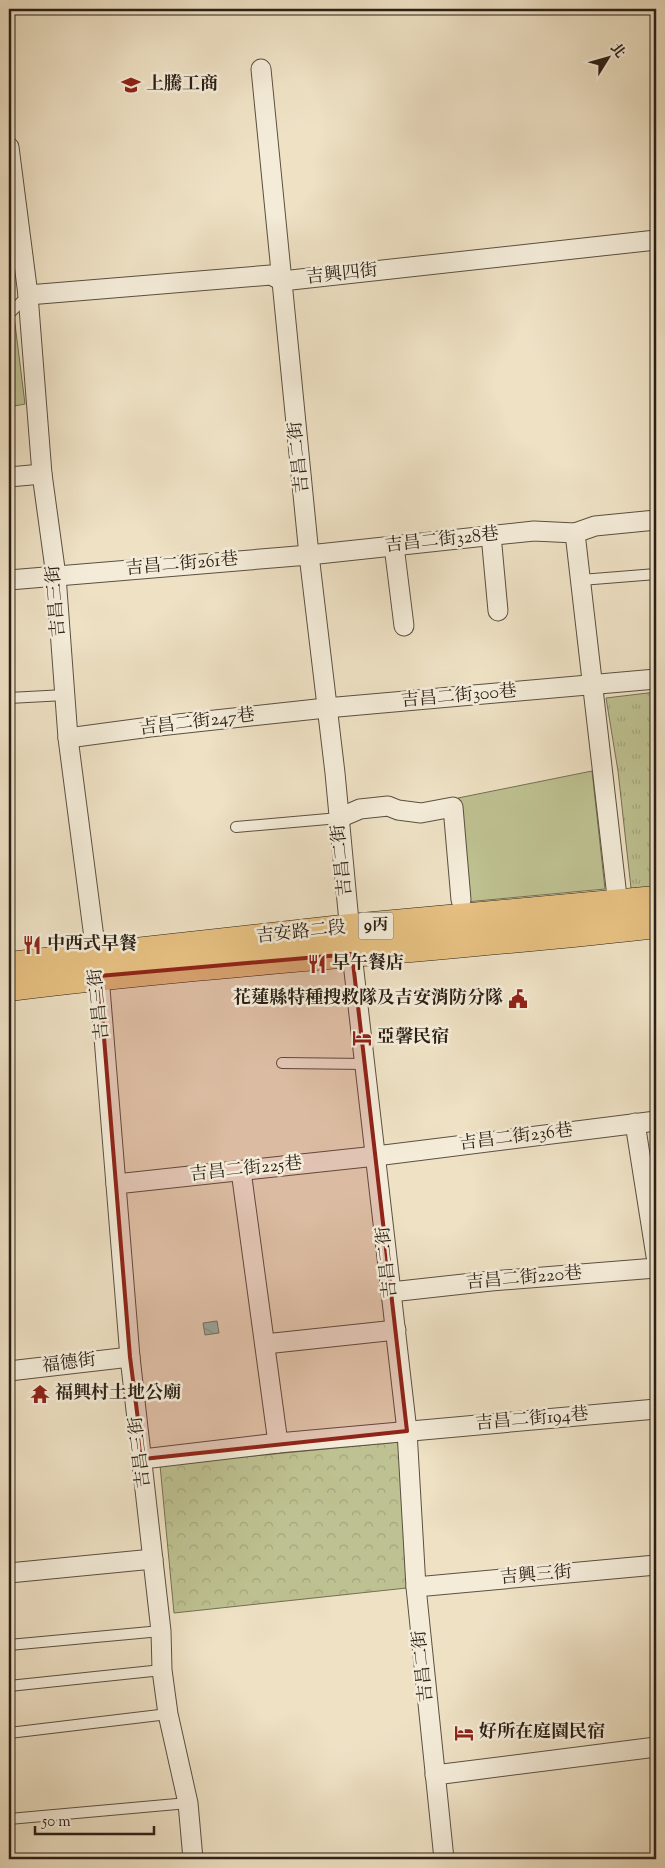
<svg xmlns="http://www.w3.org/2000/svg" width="665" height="1868" font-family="'Sorts Mill Goudy','Noto Serif TC',serif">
	<defs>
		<pattern id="forest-crowns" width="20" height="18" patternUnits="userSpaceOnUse" patternTransform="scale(1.25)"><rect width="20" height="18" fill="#bec191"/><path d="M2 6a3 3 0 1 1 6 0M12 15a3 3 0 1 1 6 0" fill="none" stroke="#a3a57c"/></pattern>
		<pattern id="park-tufts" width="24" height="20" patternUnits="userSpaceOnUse" patternTransform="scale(1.25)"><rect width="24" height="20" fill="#bec191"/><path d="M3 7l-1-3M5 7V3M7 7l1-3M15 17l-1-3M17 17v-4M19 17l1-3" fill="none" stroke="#a3a57c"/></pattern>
		<pattern id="water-waves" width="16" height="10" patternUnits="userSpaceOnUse" patternTransform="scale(1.25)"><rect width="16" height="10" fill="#99beb1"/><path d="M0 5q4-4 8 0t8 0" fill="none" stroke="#84a397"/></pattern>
	</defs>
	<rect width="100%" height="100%" fill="#eee1c4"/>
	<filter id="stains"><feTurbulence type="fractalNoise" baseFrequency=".004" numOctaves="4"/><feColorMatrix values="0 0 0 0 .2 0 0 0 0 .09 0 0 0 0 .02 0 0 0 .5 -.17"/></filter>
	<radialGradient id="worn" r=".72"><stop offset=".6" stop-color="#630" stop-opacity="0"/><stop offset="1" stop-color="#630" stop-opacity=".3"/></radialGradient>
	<g fill="#bec191" stroke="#747053">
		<path d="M13,308L25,404L9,407V309Z"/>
		<path d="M592,771L605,889L466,902L458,798Z"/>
	</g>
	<path fill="url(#forest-crowns)" stroke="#747053" d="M398,1442L416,1587L174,1613L160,1465Z"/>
	<path fill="url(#park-tufts)" stroke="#747053" d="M656,692V894L632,897L618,771L606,698Z"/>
	<path fill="url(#water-waves)" stroke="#6d7e73" d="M217,1321L219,1333L205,1335L203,1323Z"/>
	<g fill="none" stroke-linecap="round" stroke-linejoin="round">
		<g stroke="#5b5041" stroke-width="12">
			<g id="lane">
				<path d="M9,314L28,295"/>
				<path d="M581,580L656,574"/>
				<path d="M9,698L65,695"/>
				<path d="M236,827L339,818"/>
				<path d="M282,1063L366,1064"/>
				<path d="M9,1645L161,1631"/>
				<path d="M9,1686L162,1670"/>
				<path d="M9,1733L168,1714"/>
				<path d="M9,1819L188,1803"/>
			</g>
		</g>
		<g stroke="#5b5041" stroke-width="21">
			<g id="street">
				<path d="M261,69L309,555L335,773L352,954L407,1431L416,1587L444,1859"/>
				<path d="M9,147L28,295L42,474L56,576L68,738L99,976L130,1357L161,1631L162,1670L168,1714L188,1803L193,1859"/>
				<path d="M28,295L271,275L282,281L656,240"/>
				<path d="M9,477L42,474"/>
				<path d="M491,535L498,611"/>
				<path d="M394,546L404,626"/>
				<path d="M9,580L309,555L534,531L575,533"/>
				<path d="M68,738L150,727L326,708L656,679"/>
				<path d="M339,818L360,809L388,806L398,810L421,813L453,807L461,900"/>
				<path d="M619,914L575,533L595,526L656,520"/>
				<path d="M635,1123L656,1256"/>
				<path d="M241,1171L278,1443"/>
				<path d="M116,1184L376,1156L656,1121"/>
				<path d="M391,1292L491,1281L656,1268"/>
				<path d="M265,1344L396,1330"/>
				<path d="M9,1371L130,1357"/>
				<path d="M143,1459L278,1443L656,1409"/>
				<path d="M9,1573L153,1559"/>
				<path d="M416,1587L656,1565"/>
				<path d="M435,1775L656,1747"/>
			</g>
		</g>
		<g stroke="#2a1f15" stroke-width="29">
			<g id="primary">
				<path d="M9,966L351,928L656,900"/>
				<path d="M9,987C224,960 441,949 656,924"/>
			</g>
		</g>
		<use href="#lane" stroke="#f4ecd9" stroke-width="10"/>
		<use href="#street" stroke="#f4ecd9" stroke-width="19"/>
		<use href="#primary" stroke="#e7c082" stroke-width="28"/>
	</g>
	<path fill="#8f2418" fill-opacity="0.2" stroke="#8f2418" stroke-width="4" stroke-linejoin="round" d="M352,954L407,1431L143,1459L130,1357L99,976Z"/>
	<defs>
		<g id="school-bare" transform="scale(1.5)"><path d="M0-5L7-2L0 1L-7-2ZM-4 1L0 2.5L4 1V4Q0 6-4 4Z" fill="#8f2418" stroke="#f4ecd9" stroke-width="2.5" paint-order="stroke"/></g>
		<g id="restaurant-bare" transform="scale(1.5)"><path d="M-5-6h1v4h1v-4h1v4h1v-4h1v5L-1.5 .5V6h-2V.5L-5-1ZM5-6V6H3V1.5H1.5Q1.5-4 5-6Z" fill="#8f2418" stroke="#f4ecd9" stroke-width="2.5" paint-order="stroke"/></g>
		<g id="civic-bare" transform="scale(1.5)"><path d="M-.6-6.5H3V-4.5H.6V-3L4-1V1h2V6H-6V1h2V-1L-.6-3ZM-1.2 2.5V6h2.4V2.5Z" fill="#8f2418" stroke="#f4ecd9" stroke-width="2.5" paint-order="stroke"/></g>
		<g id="hotel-bare" transform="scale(1.5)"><path d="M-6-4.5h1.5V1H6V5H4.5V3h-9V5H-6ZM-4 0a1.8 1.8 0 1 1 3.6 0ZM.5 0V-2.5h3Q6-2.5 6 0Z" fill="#8f2418" stroke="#f4ecd9" stroke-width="2.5" paint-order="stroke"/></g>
		<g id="temple-bare" transform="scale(1.5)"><path d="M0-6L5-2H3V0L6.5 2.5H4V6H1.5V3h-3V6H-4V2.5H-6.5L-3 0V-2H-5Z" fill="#8f2418" stroke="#f4ecd9" stroke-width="2.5" paint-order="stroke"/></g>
	</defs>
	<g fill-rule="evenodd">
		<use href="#school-bare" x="131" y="85"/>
		<use href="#restaurant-bare" x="32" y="945"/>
		<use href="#restaurant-bare" x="317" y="964"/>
		<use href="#civic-bare" x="518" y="999"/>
		<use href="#hotel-bare" x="362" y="1038"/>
		<use href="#temple-bare" x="40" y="1394"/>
		<use href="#hotel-bare" x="464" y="1733"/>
	</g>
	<g text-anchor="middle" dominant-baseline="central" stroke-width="5" stroke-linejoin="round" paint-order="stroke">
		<rect fill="#f4ecd9" stroke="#675c50" stroke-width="1" x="358.5" y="912.5" width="35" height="27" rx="4"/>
		<g font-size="16" font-weight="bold" fill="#2a1f15">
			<text x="376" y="926">9丙</text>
		</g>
		<g font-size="18" font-weight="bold" fill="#2a1f15" stroke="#f4ecd9" text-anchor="start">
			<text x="146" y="85">上騰工商</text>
			<text x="47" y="945">中西式早餐</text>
			<text x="332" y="964">早午餐店</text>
			<text x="503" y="999" text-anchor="end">花蓮縣特種搜救隊及吉安消防分隊</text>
			<text x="377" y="1038">亞馨民宿</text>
			<text x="55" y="1394">福興村土地公廟</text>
			<text x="479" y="1733">好所在庭園民宿</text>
		</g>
		<g font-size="18" fill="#2a1f15" stroke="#f4ecd9">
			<text transform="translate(342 275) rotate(-6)">吉興四街</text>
			<text transform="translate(300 457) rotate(-96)">吉昌二街</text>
			<text transform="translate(442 541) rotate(-6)">吉昌二街328巷</text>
			<text transform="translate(182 565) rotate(-5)">吉昌二街261巷</text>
			<text transform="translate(57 601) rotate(-95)">吉昌三街</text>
			<text transform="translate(459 697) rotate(-5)">吉昌二街300巷</text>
			<text transform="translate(197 723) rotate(-7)">吉昌二街247巷</text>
			<text transform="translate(343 860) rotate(-96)">吉昌二街</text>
			<text transform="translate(301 933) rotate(-6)">吉安路二段</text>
			<text transform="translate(100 1004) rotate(-96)">吉昌三街</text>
			<text transform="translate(516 1138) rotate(-7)">吉昌二街236巷</text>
			<text transform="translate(246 1170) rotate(-6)">吉昌二街225巷</text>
			<text transform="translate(388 1262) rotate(-96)">吉昌二街</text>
			<text transform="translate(524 1279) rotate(-5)">吉昌二街220巷</text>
			<text transform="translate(69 1364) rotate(-7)">福德街</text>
			<text transform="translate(532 1420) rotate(-5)">吉昌二街194巷</text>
			<text transform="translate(141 1452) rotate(-97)">吉昌三街</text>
			<text transform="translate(536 1576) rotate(-5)">吉興三街</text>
			<text transform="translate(424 1666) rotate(-96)">吉昌二街</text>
		</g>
	</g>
	<rect width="665" height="1868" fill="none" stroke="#eee1c4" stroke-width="30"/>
	<rect x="10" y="10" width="645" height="1848" fill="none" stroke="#2a1f15" stroke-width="2.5"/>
	<rect x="15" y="15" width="635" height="1838" fill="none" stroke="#2a1f15"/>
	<g transform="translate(608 58) rotate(53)" stroke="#f4ecd9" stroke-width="4" paint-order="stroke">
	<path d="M0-4L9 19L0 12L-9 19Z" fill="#2a1f15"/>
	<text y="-8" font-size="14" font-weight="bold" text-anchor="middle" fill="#2a1f15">北</text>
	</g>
	<path d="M35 1826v8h119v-8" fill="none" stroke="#2a1f15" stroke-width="2.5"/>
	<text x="42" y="1826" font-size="15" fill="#2a1f15" stroke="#f4ecd9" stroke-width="4" paint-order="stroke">50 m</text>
	<rect width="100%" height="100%" filter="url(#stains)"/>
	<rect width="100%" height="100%" fill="url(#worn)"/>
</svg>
